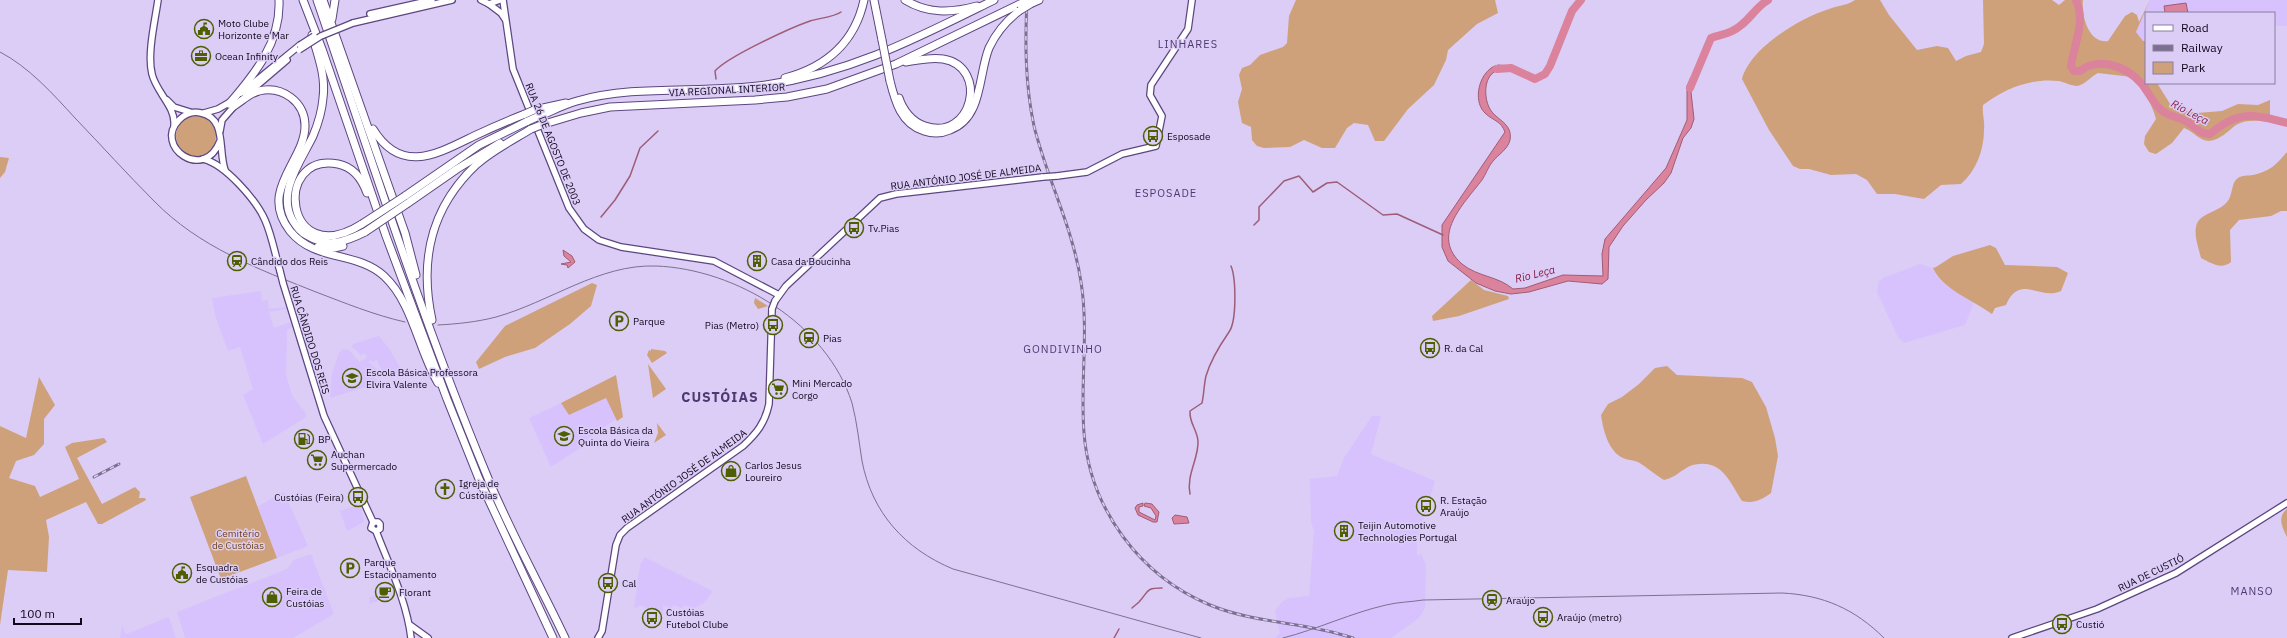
<svg xmlns="http://www.w3.org/2000/svg" width="2287" height="638" font-family="'IBM Plex Sans',sans-serif">
	<rect width="100%" height="100%" fill="#dbcdf6"/>
	<g fill="#d7c2fe">
		<path d="M2150,0H2287V26H2274V13H2146V41H2143L2136,32Z"/>
		<path d="M1920,264L1933,268L1937,277L1955,291L1974,302L1965,325L1904,343L1898,337L1877,292L1879,281L1883,278Z"/>
		<path d="M261,291L262,301L268,300L269,309L286,307L287,309L269,312L274,328L291,322L292,324V327L287,330L286,375L292,395L306,414V417L263,444L243,395L253,389L240,347L228,351L215,315L212,298Z"/>
		<path d="M379,336L390,350L402,371L388,377L383,374L377,360L373,362L371,360L368,362L377,369L372,374L360,362L367,357L364,353L361,355L352,347L353,344Z"/>
		<path d="M343,349L349,350L378,383L330,398L332,373L339,353Z"/>
		<path d="M606,397L616,419L587,439L589,442L551,467L529,418L561,403L570,415Z"/>
		<path d="M1372,416H1381L1371,454L1435,481L1417,540V556L1421,554L1426,565L1425,608L1419,618L1391,638H1275L1280,633L1275,611L1282,602L1289,598L1309,596L1314,532L1311,521L1310,479L1337,476L1344,458Z"/>
		<path d="M284,492L308,546L277,558L258,506Z"/>
		<path d="M361,504L364,522L347,531L340,511Z"/>
		<path d="M311,554L334,614L293,638H185L177,612L287,569L294,560Z"/>
		<path d="M645,557L650,560L713,591L704,603L694,608L684,605L682,608L673,605L672,608L663,605V614L642,606H638V608L634,607L640,565Z"/>
		<path d="M388,589L390,595L370,604L369,598Z"/>
		<path d="M169,617L176,638H120L122,626L126,634Z"/>
	</g>
	<g fill="#cfa17a">
		<path d="M1296,0H1495L1498,13L1477,24L1448,50L1446,60L1434,85L1408,109L1384,141H1375L1368,125L1354,123L1347,128L1335,148H1322L1304,140L1290,147L1264,148L1257,146L1252,140L1251,127L1242,123L1238,102L1242,89L1239,75L1242,68L1250,65L1260,55L1283,47L1287,43L1289,16Z"/>
		<path d="M1855,0H1880L1889,15L1917,50L1937,46L1948,48L1956,61L1966,56L1981,52L1984,44L1983,0H2052L2059,5L2065,0H2083C2081,14 2088,44 2108,41L2125,16L2132,12L2137,15L2139,22L2150,0L2136,32L2143,41H2146V83H2157L2172,107L2197,113L2222,111L2238,104L2258,105L2270,100V122C2259,121 2246,119 2236,125C2228,131 2220,140 2209,141C2200,141 2193,131 2184,128L2172,143L2156,154L2149,152L2144,144L2145,136L2156,119C2152,104 2143,88 2132,77L2098,73C2091,76 2085,85 2077,86C2072,86 2064,82 2059,81C2030,78 2006,88 1983,105C1982,114 1985,121 1984,130C1984,150 1976,171 1961,184L1941,185L1924,199L1895,194H1877L1867,180L1856,174L1831,175L1809,169H1800L1793,166L1769,130L1742,79C1750,48 1800,18 1829,9C1839,5 1846,6 1855,0Z"/>
		<circle cx="196" cy="136" r="20"/>
		<path d="M2287,152V211H2281L2271,216L2239,220L2230,230L2231,262C2221,270 2211,263 2201,258C2198,245 2189,224 2204,216C2212,211 2221,209 2227,202C2233,196 2231,182 2238,178C2242,175 2248,176 2253,175C2270,171 2276,165 2287,152Z"/>
		<path d="M0,157L9,158L5,172L0,178Z"/>
		<path d="M1990,245L1996,248L2005,265L2057,267L2068,273L2061,291C2040,301 2020,273 2006,305L1995,308L1992,314C1973,300 1943,290 1933,268L1936,267L1953,256Z"/>
		<path d="M1471,280L1484,290L1508,296L1509,299L1459,316L1433,321L1432,316Z"/>
		<path d="M592,283L597,285L591,306L570,324L535,348L505,357L479,369L476,362L505,326Z"/>
		<path d="M755,298L768,306L758,309L754,303Z"/>
		<path d="M651,349L665,351L667,353L652,363L647,355L649,350L651,351Z"/>
		<path d="M648,364L666,389L653,398Z"/>
		<path d="M1667,366L1677,375L1742,378L1752,382L1766,407L1775,438L1778,456L1771,493C1761,500 1754,504 1742,501C1731,484 1723,462 1700,464C1696,464 1691,465 1688,467C1679,472 1674,478 1664,480C1656,475 1645,466 1638,462C1633,460 1627,460 1623,458C1608,451 1603,429 1601,415L1608,404L1622,397L1639,384L1655,368Z"/>
		<path d="M616,375L623,417L617,421L606,398L569,415L561,403Z"/>
		<path d="M39,377L55,405L44,419V444L34,455L16,461L9,478L35,486L40,497L79,479L65,447L72,443L104,438L107,442L77,458L102,504L135,487L140,492L139,498H145L146,500L102,524H98L86,502L46,520L49,537L47,572L8,570L0,625V426L26,438Z"/>
		<path d="M657,423L666,435L654,443L658,433Z"/>
		<path d="M246,476L277,558L221,579L190,497Z"/>
		<path d="M2287,509V537C2282,527 2277,517 2287,509Z"/>
	</g>
	<g fill="#db829d" stroke="#9e5d77">
		<path d="M2186,3L2188,13H2165L2164,6Z"/>
		<path d="M1498,65L1508,66V68C1504,69 1499,69 1496,71C1483,77 1484,99 1490,109C1496,120 1513,123 1510,140C1508,149 1498,155 1493,161C1488,167 1486,174 1482,180C1463,205 1430,236 1462,264C1478,277 1498,276 1513,289L1525,288L1563,275L1603,276L1602,254L1605,239L1666,168L1687,120V86L1691,77L1695,81L1691,92L1694,119L1691,128L1683,138L1671,173L1664,183L1646,200L1623,226L1609,247L1608,279L1602,284L1568,281L1529,292L1511,294L1495,291L1476,283L1448,261L1442,247V225L1505,132C1501,121 1494,121 1486,114C1473,103 1478,78 1490,69C1491,67 1496,66 1498,65Z"/>
		<path d="M563,250L572,256L575,262L568,268L567,265L561,264L571,262L564,256Z"/>
		<path d="M1143,503V506L1139,507V512L1155,520L1156,516L1151,508L1144,506L1145,503L1152,504L1159,512L1157,522H1153L1138,515L1135,508L1137,505Z"/>
		<path d="M1175,515L1187,517L1189,523L1174,524L1172,518Z"/>
	</g>
	<g fill="none" stroke-linecap="round" stroke-linejoin="round">
		<g stroke="#9e5d77" stroke-width="1.5">
			<path d="M716,79L715,71C727,57 790,28 810,21C820,18 834,17 841,12"/>
			<path d="M601,217L615,200L630,176L640,148L658,131"/>
			<path d="M1254,225L1259,220V207L1284,181L1299,176L1313,192L1327,183L1337,182L1383,215L1397,214L1443,235"/>
			<path d="M1190,494C1186,475 1199,458 1198,441C1197,429 1189,423 1190,411L1202,403C1204,394 1204,384 1206,376C1211,359 1220,345 1229,332C1237,321 1236,278 1231,266"/>
			<path d="M1132,608C1134,606 1137,604 1139,602C1149,591 1145,588 1162,588"/>
			<path d="M1114,638L1119,629"/>
		</g>
		<g stroke="#db829d" stroke-width="8">
			<path d="M2076,0C2086,22 2074,44 2071,66L2074,71H2080C2098,57 2125,65 2141,83C2148,91 2153,103 2161,110C2169,117 2181,117 2189,123C2197,128 2199,134 2210,134C2238,110 2253,114 2287,123"/>
			<path d="M1497,69L1511,68L1535,79L1545,74L1550,66L1572,11L1581,0"/>
			<path d="M1690,88L1711,38C1722,34 1731,34 1740,26C1751,18 1756,7 1768,0"/>
		</g>
		<g stroke="#5d4680" stroke-width="8">
			<g id="secondary">
				<path d="M158,0C155,21 147,54 152,74C156,92 176,107 174,125"/>
				<path d="M481,0L489,4L500,0"/>
				<path d="M503,0L513,69L569,208L584,229L599,240L621,247L714,261L779,295"/>
				<path d="M489,4L501,13L505,19"/>
				<path d="M370,14L432,0"/>
				<path d="M353,23L452,0"/>
				<path d="M241,93L300,45"/>
				<path d="M246,95L287,60"/>
				<path d="M167,100L174,107L190,112"/>
				<path d="M204,113L218,109L232,101"/>
				<path d="M220,131L222,120L237,103"/>
				<path d="M220,141C204,183 153,146 179,120C185,114 193,111 201,113C227,118 218,151 225,170"/>
				<path d="M203,159C225,164 256,200 265,220C272,236 275,254 280,271"/>
				<path d="M1057,176L1087,172L1122,154L1156,146L1162,116L1150,95L1151,85L1188,29L1192,0"/>
				<path d="M283,283L324,416L373,522"/>
				<path d="M775,301L786,286L880,198L896,194L1043,177"/>
				<path d="M373,522L371,528L376,531C389,565 407,602 411,638"/>
				<path d="M373,522H378L380,524V529L376,531"/>
				<path d="M410,625L428,638"/>
				<path d="M598,638L602,631L616,545L620,535L627,528L743,446C757,433 765,423 769,404L772,309"/>
				<path d="M2012,638L2097,609L2176,573L2287,503"/>
			</g>
		</g>
		<g stroke="#5d4680" stroke-width="9">
			<g id="motorway">
				<path d="M303,0L322,49L386,236L447,399L479,479L553,638"/>
				<path d="M317,0C371,157 421,317 485,471C508,528 539,583 565,638"/>
				<path d="M323,0L405,233L416,275"/>
				<path d="M874,0L882,40"/>
				<path d="M905,0C928,14 951,13 977,6"/>
				<path d="M1032,3L1039,0"/>
				<path d="M332,19L335,0"/>
				<path d="M312,35C318,56 326,76 323,98C322,111 318,124 313,136C301,161 276,193 293,221C297,227 301,233 308,236C328,248 345,242 365,232"/>
				<path d="M785,78C826,67 855,42 864,0"/>
				<path d="M890,81C895,101 901,124 924,131C933,134 941,134 950,130C983,118 978,75 989,48C996,33 1006,21 1019,11"/>
				<path d="M899,98C903,110 912,122 925,126C972,142 990,67 943,59C931,57 918,60 906,62"/>
				<path d="M229,104C255,74 281,42 279,0"/>
				<path d="M234,106C242,101 250,93 259,91C282,85 305,102 305,126C305,161 258,190 290,231C315,262 357,251 384,276C413,303 418,349 438,383"/>
				<path d="M534,110L566,103"/>
				<path d="M537,117C550,112 563,105 577,101C636,84 704,94 766,85C853,72 917,38 994,0"/>
				<path d="M541,125L581,113L610,107L755,100L787,97L827,89L896,64L1020,4"/>
				<path d="M373,129C401,175 437,154 474,136C491,128 507,121 525,114"/>
				<path d="M405,196L479,145L528,121"/>
				<path d="M408,203L457,169L500,143"/>
				<path d="M362,224C284,273 272,151 338,164C353,167 362,179 367,193"/>
				<path d="M318,247L334,248L343,246"/>
				<path d="M432,320C419,259 431,207 477,164C493,150 513,140 531,129"/>
			</g>
		</g>
		<use href="#secondary" stroke="#fff" stroke-width="5.5"/>
		<use href="#motorway" stroke="#fff" stroke-width="7"/>
		<g stroke="#7c7090" stroke-width="1">
			<path d="M0,52C29,67 53,94 75,118C101,145 127,174 154,201C199,247 258,269 316,292C345,303 374,315 405,322"/>
			<path d="M438,325C457,324 477,322 496,317C550,302 599,264 656,266C736,269 827,324 852,403C857,422 859,442 862,461C872,513 905,549 953,569L1201,638"/>
			<path d="M1283,638C1318,629 1351,613 1386,605C1398,602 1411,602 1423,600L1782,593C1823,595 1855,609 1884,638"/>
		</g>
		<g stroke="#7c7090" stroke-width="3">
			<g id="rail">
				<path d="M1027,0C1025,42 1025,84 1034,126C1047,179 1073,228 1081,282C1089,332 1080,383 1084,433C1090,509 1140,576 1210,605C1256,624 1307,622 1353,638"/>
				<path d="M94,477L119,464"/>
			</g>
		</g>
		<use href="#rail" stroke="#dbcdf6" stroke-width="1.5" stroke-dasharray="4.5" stroke-linecap="butt"/>
		<g stroke="#5d4680" stroke-width="8" stroke-linecap="butt">
			<g id="secondary-bridge">
				<path d="M300,45L314,36"/>
				<path d="M299,50L321,36L353,23"/>
				<path d="M1043,177L1057,176"/>
				<path d="M280,271L283,283"/>
				<path d="M772,309L775,301"/>
			</g>
		</g>
		<g stroke="#5d4680" stroke-width="9" stroke-linecap="butt">
			<g id="motorway-bridge">
				<path d="M1020,4L1028,0"/>
				<path d="M1019,11L1032,3"/>
				<path d="M882,40L890,81"/>
				<path d="M525,114L534,110"/>
				<path d="M528,121L537,117"/>
				<path d="M531,129L541,125"/>
				<path d="M362,224L405,196"/>
				<path d="M365,232L408,203"/>
			</g>
		</g>
		<use href="#secondary-bridge" stroke="#fff" stroke-width="5.5"/>
		<use href="#motorway-bridge" stroke="#fff" stroke-width="7"/>
	</g>
	<defs>
		<g id="civic-ring" transform="scale(1)"><circle r="9.5" fill="#dbcdf6" stroke="#4e5f02" stroke-width="1.5"/><path d="M-.6-6.5H3V-4.5H.6V-3L4-1V1h2V6H-6V1h2V-1L-.6-3ZM-1.2 2.5V6h2.4V2.5Z" fill="#4e5f02"/></g>
		<g id="office-ring" transform="scale(1)"><circle r="9.5" fill="#dbcdf6" stroke="#4e5f02" stroke-width="1.5"/><path d="M-6-3h4V-5.5h4V-3h4V5H-6ZM-1-4.5V-3h2v-1.5ZM-6 0V1H6V0Z" fill="#4e5f02"/></g>
		<g id="bus-ring" transform="scale(1)"><circle r="9.5" fill="#dbcdf6" stroke="#4e5f02" stroke-width="1.5"/><path d="M-5-6H5V4H4V6H2V4H-2V6H-4V4H-5ZM-3.5-4V0h7V-4ZM-3.5 1.2v1.5H-2V1.2ZM2 1.2v1.5H3.5V1.2Z" fill="#4e5f02"/></g>
		<g id="station-ring" transform="scale(1)"><circle r="9.5" fill="#dbcdf6" stroke="#4e5f02" stroke-width="1.5"/><path d="M-3-6H3Q5-6 5-4V2Q5 4 3 4L4.5 6H3L1.5 4h-3L-3 6H-4.5L-3 4Q-5 4-5 2V-4Q-5-6-3-6ZM-3.5-4v3h7v-3ZM-3.5 1v1.5H-2V1ZM2 1v1.5H3.5V1Z" fill="#4e5f02"/></g>
		<g id="building-ring" transform="scale(1)"><circle r="9.5" fill="#dbcdf6" stroke="#4e5f02" stroke-width="1.5"/><path d="M-4-6H4V6H1V3H-1V6H-4ZM-2.5-4.3h1.7v1.8h-1.7ZM.8-4.3h1.7v1.8H.8ZM-2.5-1h1.7V.8h-1.7ZM.8-1h1.7V.8H.8Z" fill="#4e5f02"/></g>
		<g id="parking-ring" transform="scale(1)"><circle r="9.5" fill="#dbcdf6" stroke="#4e5f02" stroke-width="1.5"/><path d="M-3.5-5.5H1a3.5 3.5 0 0 1 0 7H-1V5.5H-3.5ZM-1-3.4V-.6H.8a1.4 1.4 0 0 0 0-2.8Z" fill="#4e5f02"/></g>
		<g id="school-ring" transform="scale(1)"><circle r="9.5" fill="#dbcdf6" stroke="#4e5f02" stroke-width="1.5"/><path d="M0-5L7-2L0 1L-7-2ZM-4 1L0 2.5L4 1V4Q0 6-4 4Z" fill="#4e5f02"/></g>
		<g id="supermarket-ring" transform="scale(1)"><circle r="9.5" fill="#dbcdf6" stroke="#4e5f02" stroke-width="1.5"/><path d="M-6-5.5h2.5l.6 2H6L4.5 2H-2.5L-4.4-4H-6ZM-1.5 3.2a1.3 1.3 0 1 0 .1 0ZM3 3.2a1.3 1.3 0 1 0 .1 0Z" fill="#4e5f02"/></g>
		<g id="fuel-ring" transform="scale(1)"><circle r="9.5" fill="#dbcdf6" stroke="#4e5f02" stroke-width="1.5"/><path d="M-5.5-6h7V0h2V4h1.3V-2.5L3-4.5l.8-.8L6-3V5H2.5V1h-1V6h-7ZM-4.2-4.7v3.2H.2V-4.7Z" fill="#4e5f02"/></g>
		<g id="shop-ring" transform="scale(1)"><circle r="9.5" fill="#dbcdf6" stroke="#4e5f02" stroke-width="1.5"/><path d="M-5-2.5h2.3a2.7 3.5 0 0 1 5.4 0H5L5.5 6h-11ZM-1.5-2.5h3a1.5 2.3 0 0 0-3 0Z" fill="#4e5f02"/></g>
		<g id="church-ring" transform="scale(1)"><circle r="9.5" fill="#dbcdf6" stroke="#4e5f02" stroke-width="1.5"/><path d="M-1.2-6h2.4v3.5h3.3v2.4h-3.3V6h-2.4V-.1h-3.3v-2.4h3.3Z" fill="#4e5f02"/></g>
		<g id="cafe-ring" transform="scale(1)"><circle r="9.5" fill="#dbcdf6" stroke="#4e5f02" stroke-width="1.5"/><path d="M-5.5-4.5H6V0H3Q3 3.5 0 3.5H-2.5Q-5.5 3.5-5.5 0ZM3-3.2v2h1.7v-2ZM-6 4.5H4V6H-6Z" fill="#4e5f02"/></g>
	</defs>
	<g fill-rule="evenodd">
		<use href="#civic-ring" x="204" y="29"/>
		<use href="#office-ring" x="201" y="56"/>
		<use href="#bus-ring" x="1153" y="136"/>
		<use href="#bus-ring" x="854" y="228"/>
		<use href="#station-ring" x="237" y="261"/>
		<use href="#building-ring" x="757" y="261"/>
		<use href="#parking-ring" x="619" y="321"/>
		<use href="#bus-ring" x="773" y="325"/>
		<use href="#station-ring" x="809" y="338"/>
		<use href="#bus-ring" x="1430" y="348"/>
		<use href="#school-ring" x="352" y="378"/>
		<use href="#supermarket-ring" x="778" y="389"/>
		<use href="#school-ring" x="564" y="436"/>
		<use href="#fuel-ring" x="304" y="439"/>
		<use href="#supermarket-ring" x="317" y="460"/>
		<use href="#shop-ring" x="731" y="471"/>
		<use href="#church-ring" x="445" y="489"/>
		<use href="#bus-ring" x="358" y="497"/>
		<use href="#bus-ring" x="1426" y="506"/>
		<use href="#building-ring" x="1344" y="531"/>
		<use href="#parking-ring" x="350" y="568"/>
		<use href="#civic-ring" x="182" y="573"/>
		<use href="#bus-ring" x="608" y="583"/>
		<use href="#cafe-ring" x="385" y="592"/>
		<use href="#shop-ring" x="272" y="597"/>
		<use href="#station-ring" x="1492" y="600"/>
		<use href="#bus-ring" x="1543" y="617"/>
		<use href="#bus-ring" x="652" y="618"/>
		<use href="#bus-ring" x="2062" y="624"/>
	</g>
	<g text-anchor="middle" dominant-baseline="central" stroke-width="3" stroke-linejoin="round" paint-order="stroke">
		<g font-size="10" fill="#11071e" stroke="#dbcdf6" text-anchor="start">
			<text x="218" y="23">Moto Clube<tspan x="218" dy="12">Horizonte e Mar</tspan></text>
			<text x="215" y="56">Ocean Infinity</text>
			<text x="1167" y="136">Esposade</text>
			<text x="868" y="228">Tv.Pias</text>
			<text x="251" y="261">Cândido dos Reis</text>
			<text x="771" y="261">Casa da Boucinha</text>
			<text x="633" y="321">Parque</text>
			<text x="759" y="325" text-anchor="end">Pias (Metro)</text>
			<text x="823" y="338">Pias</text>
			<text x="1444" y="348">R. da Cal</text>
			<text x="366" y="372">Escola Básica Professora<tspan x="366" dy="12">Elvira Valente</tspan></text>
			<text x="792" y="383">Mini Mercado<tspan x="792" dy="12">Corgo</tspan></text>
			<text x="578" y="430">Escola Básica da<tspan x="578" dy="12">Quinta do Vieira</tspan></text>
			<text x="318" y="439">BP</text>
			<text x="331" y="454">Auchan<tspan x="331" dy="12">Supermercado</tspan></text>
			<text x="745" y="465">Carlos Jesus<tspan x="745" dy="12">Loureiro</tspan></text>
			<text x="459" y="483">Igreja de<tspan x="459" dy="12">Cústóias</tspan></text>
			<text x="344" y="497" text-anchor="end">Custóias (Feira)</text>
			<text x="1440" y="500">R. Estação<tspan x="1440" dy="12">Araújo</tspan></text>
			<text x="1358" y="525">Teijin Automotive<tspan x="1358" dy="12">Technologies Portugal</tspan></text>
			<text x="364" y="562">Parque<tspan x="364" dy="12">Estacionamento</tspan></text>
			<text x="196" y="567">Esquadra<tspan x="196" dy="12">de Custóias</tspan></text>
			<text x="622" y="583">Cal</text>
			<text x="286" y="591">Feira de<tspan x="286" dy="12">Custóias</tspan></text>
			<text x="399" y="592">Florant</text>
			<text x="1506" y="600">Araújo</text>
			<text x="666" y="612">Custóias<tspan x="666" dy="12">Futebol Clube</tspan></text>
			<text x="1557" y="617">Araújo (metro)</text>
			<text x="2076" y="624">Custió</text>
		</g>
		<g font-size="10" fill="#11071e" stroke="#dbcdf6">
			<text transform="translate(727 90) rotate(-3)">VIA REGIONAL INTERIOR</text>
			<text transform="translate(553 144) rotate(68)">RUA 26 DE AGOSTO DE 2003</text>
			<text transform="translate(966 177) rotate(-7)">RUA ANTÓNIO JOSÉ DE ALMEIDA</text>
			<text transform="translate(310 340) rotate(73)">RUA CÂNDIDO DOS REIS</text>
			<text transform="translate(684 476) rotate(-36)">RUA ANTÓNIO JOSÉ DE ALMEIDA</text>
			<text transform="translate(2151 573) rotate(-26)">RUA DE CUSTIÓ</text>
		</g>
		<g font-size="10" fill="#6d3f11" stroke="#dbcdf6">
			<text x="238" y="533">Cemitério<tspan x="238" dy="12">de Custóias</tspan></text>
		</g>
		<g font-size="11" letter-spacing="1" fill="#503972" stroke="#dbcdf6">
			<text x="1188" y="44">LINHARES</text>
			<text x="1166" y="193">ESPOSADE</text>
			<text x="1063" y="349">GONDIVINHO</text>
			<text x="2252" y="591">MANSO</text>
		</g>
		<g font-size="11" font-style="italic" fill="#871e49" stroke="#dbcdf6">
			<text transform="translate(2190 112) rotate(28)">Rio Leça</text>
			<text transform="translate(1535 274) rotate(-14)">Rio Leça</text>
		</g>
		<g font-size="14" font-weight="bold" letter-spacing="1" fill="#503972" stroke="#dbcdf6">
			<text x="720" y="397">CUSTÓIAS</text>
		</g>
	</g>
	<rect x="2145" y="12" width="130" height="72" fill="#dbcdf6" stroke="#8a7ea0"/>
	<rect x="2153" y="25" width="20" height="6" fill="#ffffff" stroke="#8a7ea0"/>
	<text x="2181" y="32" font-size="12" fill="#11071e">Road</text>
	<rect x="2153" y="45" width="20" height="6" fill="#7c7090" stroke="#8a7ea0"/>
	<text x="2181" y="52" font-size="12" fill="#11071e">Railway</text>
	<rect x="2153" y="62" width="20" height="12" fill="#cfa17a" stroke="#8a7ea0"/>
	<text x="2181" y="72" font-size="12" fill="#11071e">Park</text>
	<path d="M14 618v6h67v-6" fill="none" stroke="#11071e" stroke-width="2"/>
	<text x="20" y="618" font-size="12" fill="#11071e" stroke="#dbcdf6" stroke-width="3" paint-order="stroke">100 m</text>
</svg>
